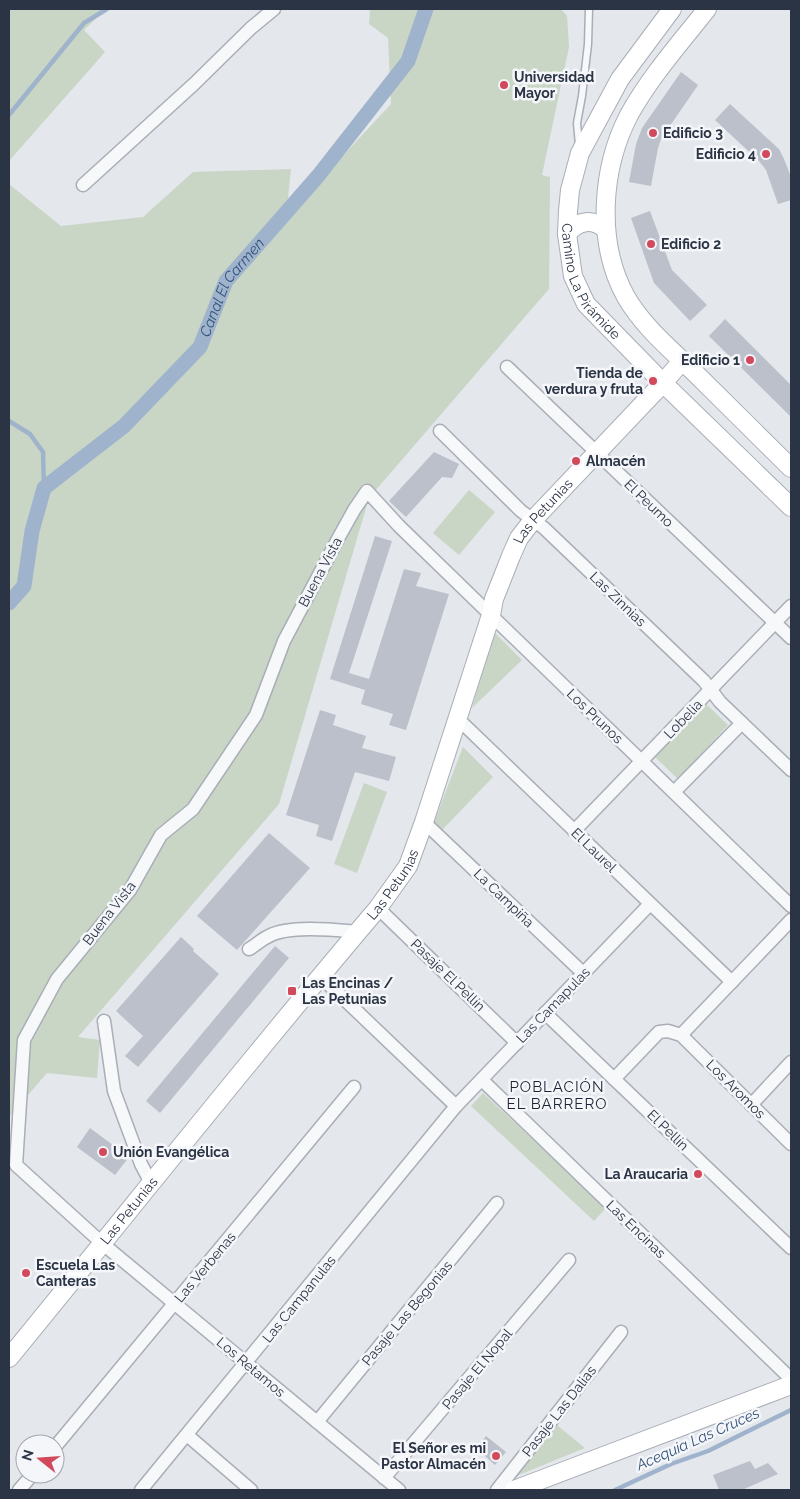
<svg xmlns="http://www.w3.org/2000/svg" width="800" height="1499" font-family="Raleway,sans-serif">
	<rect width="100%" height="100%" fill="#e4e7ec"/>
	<g fill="#c9d6c5">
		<path d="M9,9H106L84,30L105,52L9,161Z"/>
		<path d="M370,9H561L567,16L569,47L542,175L550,177L549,289L369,498L279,804L78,1037L100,1040L97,1078L47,1073L9,1117V184L61,226L143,217L193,172L291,169L286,217L391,104L388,38L369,24Z"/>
		<path d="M469,490L495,512L459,555L433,533Z"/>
		<path d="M494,632L522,660L472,708Z"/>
		<path d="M705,703L728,725L678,779L655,757Z"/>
		<path d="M463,747L493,777L442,830L434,822Z"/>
		<path d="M364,783L387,792L357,873L334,864Z"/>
		<path d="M483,1093L606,1208L594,1221L471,1106Z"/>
		<path d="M553,1422L585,1448L509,1479Z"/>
	</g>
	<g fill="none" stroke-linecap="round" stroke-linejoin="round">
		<g stroke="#9fb4cc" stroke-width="4.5">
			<path d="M9,115L84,23L107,9"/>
			<path d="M9,421L30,434L43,452L44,488"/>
			<path d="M615,1490L671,1464L708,1451L791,1410"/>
		</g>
		<path stroke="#9fb4cc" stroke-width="15" id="s1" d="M9,603L24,586L32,531L44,488L124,426L200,347L226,281L318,176L408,61L426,9"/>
	</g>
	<g fill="#bbc0ca">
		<path d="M681,72L698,85L661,139L658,148L651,186L629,182L636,144L642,128Z"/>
		<path d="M730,104L779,149L784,159L791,177V200L778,204L766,170L759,161L715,120Z"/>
		<path d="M650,211L672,270L707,305L690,321L654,283L631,218Z"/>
		<path d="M725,319L791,385V417L709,336Z"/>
		<path d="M434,452L459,464L452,478L442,477L406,517L389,501Z"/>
		<path d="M375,536L392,541L349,673L369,679L404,569L421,573L416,586L449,594L406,730L389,725L393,714L361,704L365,690L330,679Z"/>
		<path d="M320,710L336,715L333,725L366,736L362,748L396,757L389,781L355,772L332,841L316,836L319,825L286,815Z"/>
		<path d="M269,833L310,868L237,950L197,916Z"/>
		<path d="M181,937L194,949L193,951L219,974L138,1067L125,1056L143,1036L116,1011Z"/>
		<path d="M275,946L289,958L160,1113L146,1101Z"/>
		<path d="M90,1128L129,1157L115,1175L77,1147Z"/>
		<path d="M486,1436L506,1452L495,1465L476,1448Z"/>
		<path d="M750,1461L755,1469L768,1463L778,1474L742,1490H719L713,1475Z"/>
	</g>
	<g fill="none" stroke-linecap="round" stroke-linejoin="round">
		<g stroke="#a9aeb7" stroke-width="9">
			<path id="lane" d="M579,145L577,123L582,96L588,44L589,9"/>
		</g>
		<g stroke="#a9aeb7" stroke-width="15">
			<g id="street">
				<path d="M83,185L194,84L251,28L274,9"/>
				<path d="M507,367L791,638"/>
				<path d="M440,431L521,511L544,528L704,681L720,702L791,770"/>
				<path d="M457,718L732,982"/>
				<path d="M674,792L742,723"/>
				<path d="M424,822L583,973"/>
				<path d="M574,831L791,606"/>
				<path d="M378,908L517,1043"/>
				<path d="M249,949C256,945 262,939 269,936C290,925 335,930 358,932"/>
				<path d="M321,977L456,1106"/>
				<path d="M545,1013L791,1248"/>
				<path d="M104,1021L114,1091L141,1164L151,1183"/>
				<path d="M681,1035L791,920"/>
				<path d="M614,1079L659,1032L668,1031L681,1035L791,1144"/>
				<path d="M482,1080L791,1379"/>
				<path d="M751,1105L791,1062"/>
				<path d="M317,1422L497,1203"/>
				<path d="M187,1435L251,1490"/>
				<path d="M55,1447L354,1087"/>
				<path d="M384,1478L569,1260"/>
				<path d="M19,1490L33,1474"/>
				<path d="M141,1490L456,1106L650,904"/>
				<path d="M399,1490L103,1244L16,1165L24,1040L57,979L130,890L161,835L193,809L256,715L284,641L339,537L354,510L367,491L399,526L791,906"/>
				<path d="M497,1490L621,1332"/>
			</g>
		</g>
		<g stroke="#a9aeb7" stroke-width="20">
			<g id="secondary">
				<path id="s2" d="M672,9L620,79L580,153L570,190L568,211L567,234L573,276L586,304L663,383L791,507"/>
				<path d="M707,9C680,43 650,77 629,115C601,169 596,243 626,297C643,326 668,347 692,370C725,403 758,435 791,468"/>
				<path d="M567,234C578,220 593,218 606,230"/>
				<path id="s3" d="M9,1358C132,1208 252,1056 378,908L408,866L424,822L491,615L494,599L511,556L519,538L533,520L663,383L682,361"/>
				<path d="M514,1490L791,1385"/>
			</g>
		</g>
		<use href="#lane" stroke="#f7f8fa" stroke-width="6"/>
		<use href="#street" stroke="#f7f8fa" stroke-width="12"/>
		<use href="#secondary" stroke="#fff" stroke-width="18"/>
	</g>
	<g fill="#d1495b" stroke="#f4f6f9" stroke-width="2">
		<circle cx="504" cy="85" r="5"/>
		<circle cx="653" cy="133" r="5"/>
		<circle cx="766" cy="154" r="5"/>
		<circle cx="651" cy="244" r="5"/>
		<circle cx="750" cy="360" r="5"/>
		<circle cx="653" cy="381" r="5"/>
		<circle cx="576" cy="461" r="5"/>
		<rect x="287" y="986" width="10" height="10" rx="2.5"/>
		<circle cx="103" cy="1152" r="5"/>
		<circle cx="698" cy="1174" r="5"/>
		<circle cx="26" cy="1273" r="5"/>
		<circle cx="496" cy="1456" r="5"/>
	</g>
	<g text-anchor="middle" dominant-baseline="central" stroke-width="5" stroke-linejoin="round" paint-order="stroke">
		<g font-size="14" font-weight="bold" fill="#2b3445" stroke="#f4f6f9" text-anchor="start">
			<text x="514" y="77">Universidad<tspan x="514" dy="16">Mayor</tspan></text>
			<text x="663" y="133">Edificio 3</text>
			<text x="756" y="154" text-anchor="end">Edificio 4</text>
			<text x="661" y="244">Edificio 2</text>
			<text x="740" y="360" text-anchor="end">Edificio 1</text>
			<text x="643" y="373" text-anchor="end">Tienda de<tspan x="643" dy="16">verdura y fruta</tspan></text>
			<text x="586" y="461">Almacén</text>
			<text x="302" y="983">Las Encinas /<tspan x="302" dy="16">Las Petunias</tspan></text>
			<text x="113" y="1152">Unión Evangélica</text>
			<text x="688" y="1174" text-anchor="end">La Araucaria</text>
			<text x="36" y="1265">Escuela Las<tspan x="36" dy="16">Canteras</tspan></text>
			<text x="486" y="1448" text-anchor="end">El Señor es mi<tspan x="486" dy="16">Pastor Almacén</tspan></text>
		</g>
		<g font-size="14" fill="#2b3445" stroke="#f4f6f9">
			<text stroke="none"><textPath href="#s2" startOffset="308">Camino La Pirámide</textPath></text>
			<text transform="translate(649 503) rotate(44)">El Peumo</text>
			<text stroke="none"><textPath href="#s3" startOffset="1016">Las Petunias</textPath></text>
			<text transform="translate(320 572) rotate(-62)">Buena Vista</text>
			<text transform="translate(618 599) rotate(44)">Las Zinnias</text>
			<text transform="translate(595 716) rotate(44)">Los Prunos</text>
			<text transform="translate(683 719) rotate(-46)">Lobelia</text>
			<text transform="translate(594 850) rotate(44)">El Laurel</text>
			<text stroke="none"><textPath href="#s3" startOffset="610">Las Petunias</textPath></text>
			<text transform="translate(504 898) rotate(44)">La Campiña</text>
			<text transform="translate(109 913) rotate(-52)">Buena Vista</text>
			<text transform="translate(448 975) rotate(44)">Pasaje El Pellín</text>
			<text transform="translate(553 1005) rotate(-46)">Las Camapulas</text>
			<text transform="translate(736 1089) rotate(45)">Los Aromos</text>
			<text transform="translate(668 1130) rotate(44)">El Pellín</text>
			<text stroke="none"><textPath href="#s3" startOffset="190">Las Petunias</textPath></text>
			<text transform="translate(636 1229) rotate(44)">Las Encinas</text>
			<text transform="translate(205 1267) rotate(-50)">Las Verbenas</text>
			<text transform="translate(299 1299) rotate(-51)">Las Campanulas</text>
			<text transform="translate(407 1313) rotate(-50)">Pasaje Las Begonias</text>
			<text transform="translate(251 1367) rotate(40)">Los Retamos</text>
			<text transform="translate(477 1369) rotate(-50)">Pasaje El Nopal</text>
			<text transform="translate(559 1411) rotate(-52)">Pasaje Las Dalias</text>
		</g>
		<g font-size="15" font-style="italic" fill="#34527a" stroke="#f4f6f9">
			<text stroke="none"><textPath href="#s1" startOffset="402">Canal El Carmen</textPath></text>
			<text transform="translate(698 1439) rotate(-24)">Acequia Las Cruces</text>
		</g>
		<g font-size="15" letter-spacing="1" fill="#1d2536" stroke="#f4f6f9">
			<text x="557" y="1087">POBLACIÓN<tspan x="557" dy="17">EL BARRERO</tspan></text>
		</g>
	</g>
	<rect width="800" height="1499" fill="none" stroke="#2b3445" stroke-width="20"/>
	<g transform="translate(40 1459) rotate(287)"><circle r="24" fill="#f4f6f9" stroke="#a4a8b1"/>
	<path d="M0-4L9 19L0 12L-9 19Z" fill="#d1495b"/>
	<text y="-8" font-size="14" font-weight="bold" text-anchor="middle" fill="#2b3445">N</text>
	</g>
</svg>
